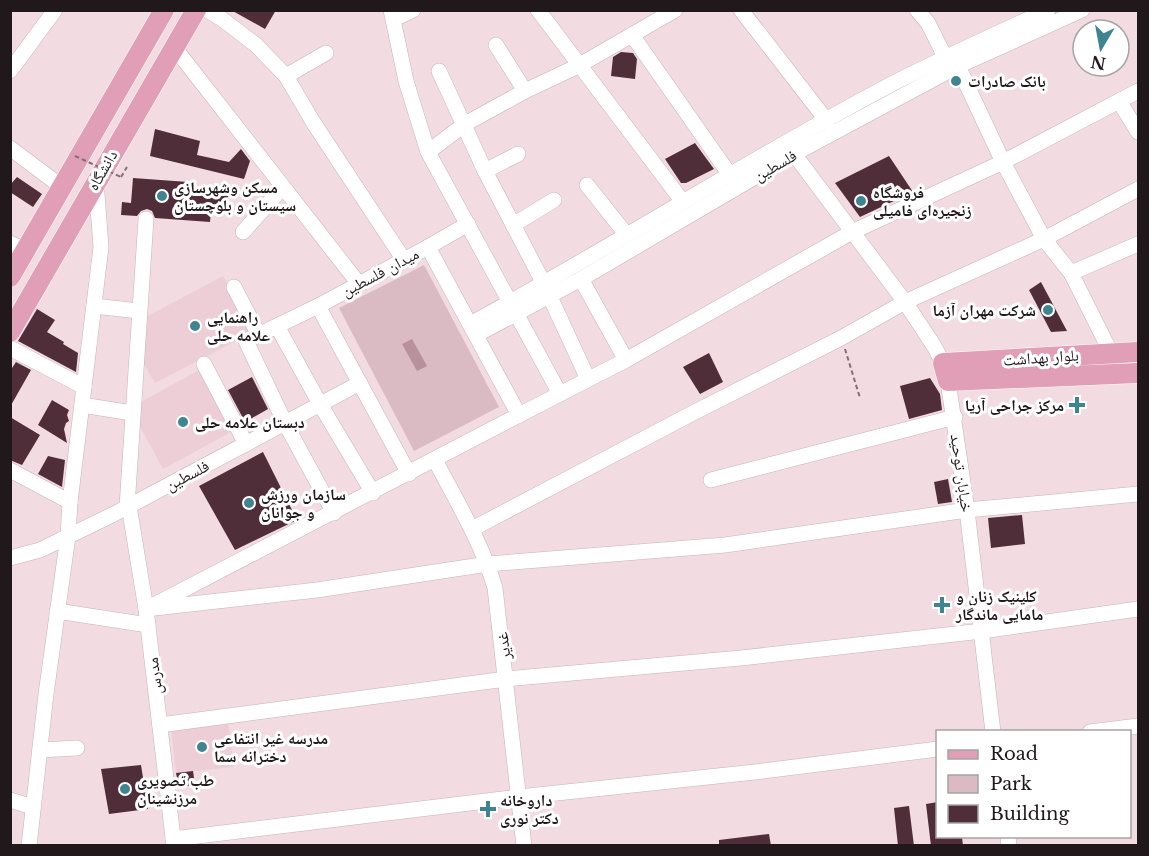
<svg xmlns="http://www.w3.org/2000/svg" width="1149" height="856" font-family="'Libre Baskerville','Noto Naskh Arabic',serif">
	<rect width="100%" height="100%" fill="#f2dbe1"/>
	<g fill="#edced7">
		<path d="M223,276L253,332L155,383L141,359L140,320Z"/>
		<path d="M199,370L233,431L163,469L130,408Z"/>
		<path d="M228,722L234,767L176,773L171,728Z"/>
	</g>
	<path fill="#dabbc3" d="M424,265L499,407L414,451L339,308Z"/>
	<path fill="#b9919c" d="M412,339L427,366L417,371L402,344Z"/>
	<g fill="#502e39">
		<path d="M231,10H276L265,29Z"/>
		<path d="M621,52L633,53L637,59L635,79L611,76L613,57Z"/>
		<path d="M155,129L200,141L197,155L229,162L241,149L250,161L244,179L150,156Z"/>
		<path d="M695,143L714,169L686,183H681L665,159Z"/>
		<path d="M889,156L913,192L860,217L835,183Z"/>
		<path d="M17,177L42,194L33,207L10,192V185Z"/>
		<path d="M133,178L188,182V187L213,189L214,184L236,186L224,202L218,201L217,211H211L210,222L155,218L152,211L147,209L141,211L137,216L121,215L122,202L131,203Z"/>
		<path d="M1041,282L1067,331L1051,332L1029,290Z"/>
		<path d="M37,309L55,320L47,332L64,342L63,344L78,353L76,372L18,341Z"/>
		<path d="M709,353L723,382L700,394L683,367Z"/>
		<path d="M16,362L31,370L10,407V371Z"/>
		<path d="M252,377L268,409L245,422L228,390Z"/>
		<path d="M930,378L940,394L942,410L909,419L900,386Z"/>
		<path d="M52,400L69,410L67,415L69,421L66,423L64,429L67,443L38,425Z"/>
		<path d="M10,417L40,435L22,465L10,460Z"/>
		<path d="M263,452L297,520L235,550L199,486Z"/>
		<path d="M48,456L65,460L62,487L38,474Z"/>
		<path d="M948,479L952,502L938,504L934,482Z"/>
		<path d="M1022,515L1025,544L991,548L988,518Z"/>
		<path d="M141,765L148,809L109,814L101,769Z"/>
		<path d="M193,771L195,785L179,787L176,773Z"/>
		<path d="M938,802V837H962L963,846H931L926,804Z"/>
		<path d="M909,806L914,846H898L894,808Z"/>
		<path d="M769,834L771,846H719V840Z"/>
	</g>
	<g fill="none" stroke-linecap="round" stroke-linejoin="round">
		<g stroke="#c9b2b8" stroke-width="16">
			<g id="minor">
				<path d="M207,10L222,19L256,45L286,76L313,122L404,260"/>
				<path d="M391,10L406,81L428,152L560,394"/>
				<path d="M538,10L683,202"/>
				<path d="M741,10L827,121"/>
				<path d="M917,10L928,23L945,57"/>
				<path d="M394,19L413,10"/>
				<path d="M632,35L730,175"/>
				<path d="M496,45L525,91"/>
				<path d="M174,47L359,284"/>
				<path d="M958,66L1003,162L1044,239L1071,273L1111,353"/>
				<path d="M10,71L55,10"/>
				<path d="M439,71L485,171L544,284L588,379"/>
				<path d="M286,76L326,53"/>
				<path d="M1119,101L1138,132"/>
				<path d="M10,148L62,187"/>
				<path d="M428,152L465,124L525,91L578,66L675,10"/>
				<path d="M794,154L905,302L934,346L943,363"/>
				<path d="M485,171L518,154"/>
				<path d="M587,185L626,234"/>
				<path d="M513,225L554,200"/>
				<path d="M243,232L283,187"/>
				<path d="M10,243L26,250"/>
				<path d="M428,247L468,224"/>
				<path d="M1071,273L1138,244"/>
				<path d="M581,279L626,360"/>
				<path d="M234,287L259,335"/>
				<path d="M94,306L139,311"/>
				<path d="M318,306L246,341L285,423L334,513"/>
				<path d="M470,324C611,248 746,161 888,86C940,59 994,35 1048,10"/>
				<path d="M277,326L320,404L373,493"/>
				<path d="M476,335L581,279L794,154L958,66L1082,10"/>
				<path d="M10,348L84,387"/>
				<path d="M204,364L246,444"/>
				<path d="M948,381L967,510L993,732"/>
				<path d="M82,405L132,413"/>
				<path d="M519,415L626,360L852,232L1003,162L1138,91"/>
				<path d="M435,460C457,502 482,543 495,588L524,846"/>
				<path d="M10,470L70,502"/>
				<path d="M711,480L955,417"/>
				<path d="M129,506L146,609L174,846"/>
				<path d="M127,507L146,219"/>
				<path d="M472,529L691,414L841,338L905,302L1044,239L1138,189"/>
				<path d="M10,558L40,550L114,514L360,383"/>
				<path d="M154,605L519,415L428,247L318,306L409,474"/>
				<path d="M146,609L317,590L488,564L725,545L967,510L1138,494"/>
				<path d="M57,611L148,625"/>
				<path d="M160,725L506,679L741,658L982,631L1138,609"/>
				<path d="M1090,732L1138,726"/>
				<path d="M40,750L77,748"/>
				<path d="M10,800L33,807"/>
				<path d="M1008,836L1009,846"/>
				<path d="M173,839L519,797L755,772L938,749"/>
				<path d="M29,846L46,694L68,536L70,502L101,247L96,181"/>
			</g>
		</g>
		<g stroke="#fff" stroke-width="21">
			<g id="major">
				<path d="M10,277L164,10"/>
				<path d="M10,332L196,10"/>
				<path d="M1138,352L943,363L948,381L1138,373"/>
			</g>
		</g>
		<g stroke="#807175" stroke-width="2" stroke-dasharray="4.5 3" stroke-linecap="butt">
			<path d="M121,177L127,167"/>
			<path d="M845,349L860,398"/>
		</g>
		<use href="#minor" stroke="#fff" stroke-width="15"/>
		<use href="#major" stroke="#e09fb6" stroke-width="20"/>
		<path stroke="#807175" stroke-width="2" stroke-dasharray="4.5 3" stroke-linecap="butt" d="M75,156L121,177"/>
	</g>
	<g fill="#3f8591" stroke="#fff" stroke-width="2">
		<circle cx="956" cy="81" r="6"/>
		<circle cx="162" cy="196" r="6"/>
		<circle cx="861" cy="201" r="6"/>
		<circle cx="1048" cy="310" r="6"/>
		<circle cx="195" cy="326" r="6"/>
		<path d="M1074 396h6v6h6v6h-6v6h-6v-6h-6v-6h6z"/>
		<circle cx="183" cy="422" r="6"/>
		<circle cx="249" cy="503" r="6"/>
		<path d="M939 596h6v6h6v6h-6v6h-6v-6h-6v-6h6z"/>
		<circle cx="202" cy="747" r="6"/>
		<circle cx="125" cy="789" r="6"/>
		<path d="M485 800h6v6h6v6h-6v6h-6v-6h-6v-6h6z"/>
	</g>
	<g text-anchor="middle" dominant-baseline="central" stroke-width="6" stroke-linejoin="round" paint-order="stroke">
		<g font-size="16" font-weight="bold" fill="#20181a" stroke="#fff" text-anchor="start">
			<text x="968" y="81">بانک صادرات</text>
			<text x="174" y="187">مسکن وشهرسازی<tspan x="174" dy="18">سیستان و بلوچستان</tspan></text>
			<text x="873" y="192">فروشگاه<tspan x="873" dy="18">زنجیره‌ای فامیلی</tspan></text>
			<text x="1036" y="310" text-anchor="end">شرکت مهران آزما</text>
			<text x="207" y="317">راهنمایی<tspan x="207" dy="18">علامه حلی</tspan></text>
			<text x="1064" y="405" text-anchor="end">مرکز جراحی آریا</text>
			<text x="195" y="422">دبستان علامه حلی</text>
			<text x="261" y="494">سازمان ورزش<tspan x="261" dy="18">و جوانان</tspan></text>
			<text x="956" y="596">کلینیک زنان و<tspan x="956" dy="18">مامایی ماندگار</tspan></text>
			<text x="214" y="738">مدرسه غیر انتفاعی<tspan x="214" dy="18">دخترانه سما</tspan></text>
			<text x="137" y="780">طب تصویری<tspan x="137" dy="18">مرزنشینان</tspan></text>
			<text x="500" y="800">داروخانه<tspan x="500" dy="18">دکتر نوری</tspan></text>
		</g>
		<g font-size="16" fill="#20181a" stroke="#fff">
			<text transform="translate(775 165) rotate(-30)">فلسطین</text>
			<text transform="translate(102 170) rotate(-60)">دانشگاه</text>
			<text transform="translate(380 272) rotate(-28)">میدان فلسطین</text>
			<text transform="translate(1041 357) rotate(-4)">بلوار بهداشت</text>
			<text transform="translate(962 473) rotate(82)">خیابان توحید</text>
			<text transform="translate(187 475) rotate(-28)">فلسطین</text>
			<text transform="translate(503 646) rotate(-97)">غدیر</text>
			<text transform="translate(154 676) rotate(-97)">مدرس</text>
		</g>
	</g>
	<rect width="1149" height="856" fill="none" stroke="#20181a" stroke-width="24"/>
	<rect x="936" y="730" width="195" height="108" fill="#ffffff" stroke="#a6a3a3" stroke-width="1.5"/>
	<rect x="948" y="750" width="30" height="9" fill="#e09fb6" stroke="#a6a3a3" stroke-width="1.5"/>
	<text x="990" y="760" font-size="18" fill="#20181a">Road</text>
	<rect x="948" y="775" width="30" height="18" fill="#dabbc3" stroke="#a6a3a3" stroke-width="1.5"/>
	<text x="990" y="790" font-size="18" fill="#20181a">Park</text>
	<rect x="948" y="805" width="30" height="18" fill="#502e39" stroke="#a6a3a3" stroke-width="1.5"/>
	<text x="990" y="820" font-size="18" fill="#20181a">Building</text>
	<g transform="translate(1101 48) rotate(190)"><circle r="28" fill="#ffffff" stroke="#a6a3a3" stroke-width="1.5"/>
	<path d="M0-4.5L10 22L0 15L-10 22Z" fill="#3f8591"/>
	<text y="-9" font-size="16" font-weight="bold" text-anchor="middle" fill="#20181a">N</text>
	</g>
</svg>
